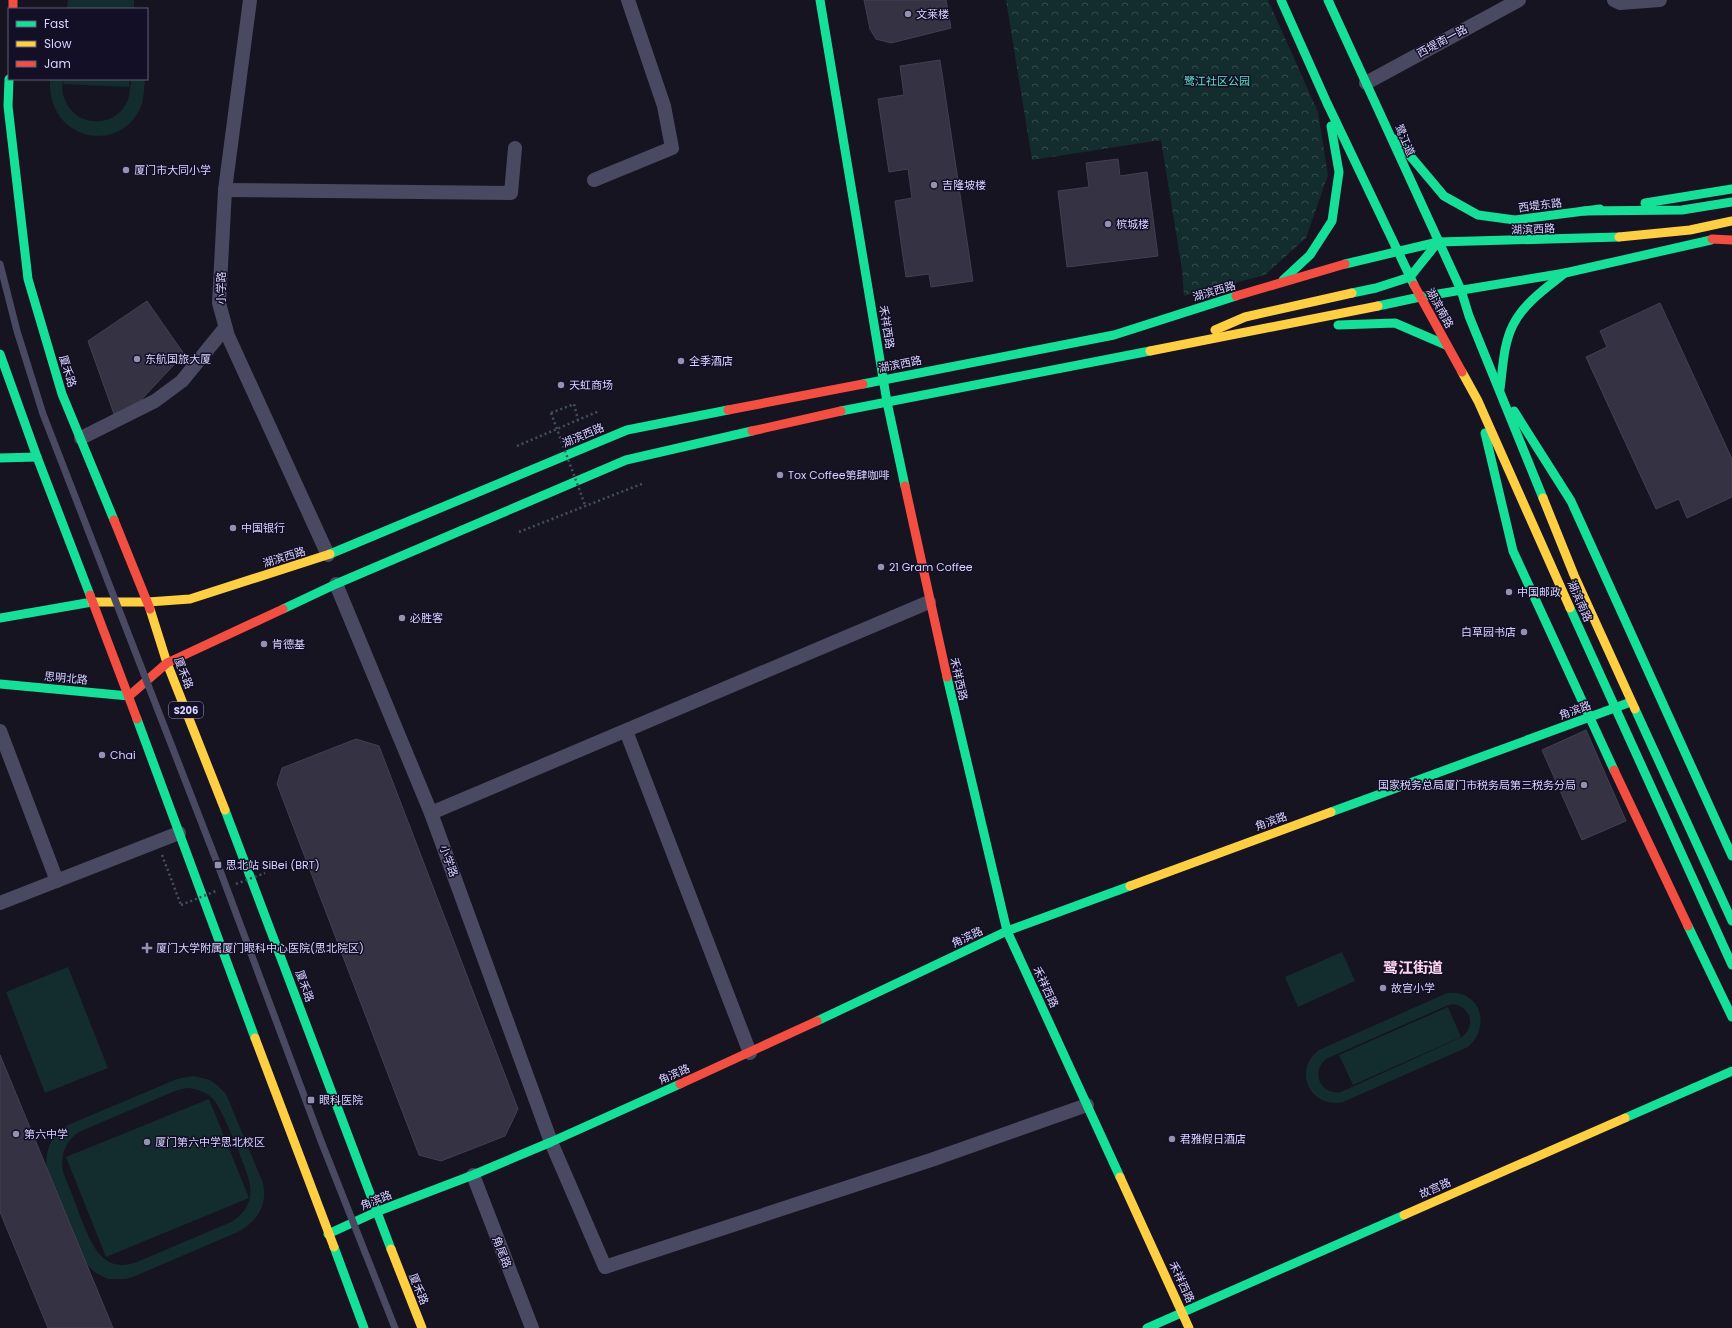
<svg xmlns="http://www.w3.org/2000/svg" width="1732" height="1328" font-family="Poppins,'Noto Sans SC',sans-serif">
	<defs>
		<pattern id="park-crowns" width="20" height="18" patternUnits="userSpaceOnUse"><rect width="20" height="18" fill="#132c2d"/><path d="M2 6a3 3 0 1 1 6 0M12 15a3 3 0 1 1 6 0" fill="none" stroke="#354a4c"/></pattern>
	</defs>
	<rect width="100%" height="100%" fill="#161421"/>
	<path fill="url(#park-crowns)" d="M1006,0H1268L1318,112L1328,175L1306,238L1265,275L1184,296L1182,270L1161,140L1032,160Z"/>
	<g fill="#132c2d" fill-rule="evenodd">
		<path d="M68,0H134V9H67Z"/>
		<path d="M50,79H63C62,86 62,94 65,100C76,128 116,129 128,100C130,94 130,86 131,79H145C144,87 144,96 142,104C122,157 46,141 50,79Z"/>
		<path d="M64,79H130L129,87L63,84Z"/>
		<path d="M1342,952L1355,981L1298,1007L1285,977Z"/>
		<path d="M68,967L108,1068L45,1093L6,992Z"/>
		<path d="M1447,993C1480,989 1492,1026 1468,1047L1343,1102C1310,1109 1292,1070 1319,1050ZM1453,1004C1471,1007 1476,1026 1462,1037L1341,1092C1321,1095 1310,1073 1326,1059L1446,1006Z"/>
		<path d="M1448,1007L1461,1037L1353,1085L1339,1055Z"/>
		<path d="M194,1076L210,1080L217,1085L226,1094L263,1183C268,1205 257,1222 238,1232L133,1277L125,1279H108L96,1273L87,1265L47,1173C44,1153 50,1135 68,1125L177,1079ZM186,1088C196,1088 206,1092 213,1099C222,1108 246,1167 249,1180C250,1185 251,1191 250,1196C249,1207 241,1216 231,1222L137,1262C101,1275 91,1242 80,1216C75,1201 69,1187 63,1172C60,1155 65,1140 81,1131L175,1091Z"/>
		<path d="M209,1099L249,1198L106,1257L66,1157Z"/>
	</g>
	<g fill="#343243" stroke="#433f54">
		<path d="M864,0H946L951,28L891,43L876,39L870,29Z"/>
		<path d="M940,60L973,281L931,287L929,274L906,277L895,201L912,198L908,169L889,172L878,99L904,95L900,66Z"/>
		<path d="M1118,159L1120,176L1147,172L1158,256L1067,267L1058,191L1089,187L1086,163Z"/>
		<path d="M147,301L184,354L141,400L121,412L114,414L88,341Z"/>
		<path d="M1660,303L1732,459V497L1687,518L1679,499L1656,509L1586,357L1607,347L1600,331Z"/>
		<path d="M1586,730L1626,821L1582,840L1542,750Z"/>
		<path d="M356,739L379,746L518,1109L505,1136L441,1161L419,1155L277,784L282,768Z"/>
		<path d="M0,1055L113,1328H48L0,1212Z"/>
	</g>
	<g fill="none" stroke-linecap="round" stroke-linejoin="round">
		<g stroke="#44505f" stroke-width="2.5" stroke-dasharray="2 3" stroke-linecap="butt">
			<path d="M551,413L574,404L578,420L599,411"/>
			<path d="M517,446L578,420"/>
			<path d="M519,532L644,483"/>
			<path d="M162,855L181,905"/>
		</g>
		<g stroke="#4a4962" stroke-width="14">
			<path d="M250,0L225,190L219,303L228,336L328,555"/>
			<path d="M1614,0L1620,3L1660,0"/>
			<path d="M1366,83L1519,0"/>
			<path d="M594,180L672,148L664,106L628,0"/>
			<path d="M225,190L511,193L515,148"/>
			<path d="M81,438L155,401L182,381L225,328"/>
			<path d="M336,584L431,813L551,1142L605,1267L931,1160L1087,1105"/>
			<path d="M0,731L57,881"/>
			<path d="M626,731L750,1053"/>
			<path d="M431,813L929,602"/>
			<path d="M0,903L179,833"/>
			<path d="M473,1175L532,1328"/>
		</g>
		<g stroke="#16e098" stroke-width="9">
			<path d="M820,0L887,402L905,486"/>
			<path d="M1281,0L1327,103L1414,285"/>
			<path d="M1328,0L1461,290L1469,316L1543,498"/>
			<path d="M9,79L8,106L28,279L62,394L114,520"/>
			<path d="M1396,139L1444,196L1478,215L1515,220L1600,209"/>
			<path d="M1645,203L1732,189"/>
			<path d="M1584,211L1682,210L1732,202"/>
			<path d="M1345,264L1438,242L1619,237"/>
			<path d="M1283,280L1310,255L1332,221L1339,172L1331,126"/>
			<path d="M1352,293L1376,288L1410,277L1438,242"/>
			<path d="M1378,306L1420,297L1565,273L1711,240"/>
			<path d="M1338,325L1395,323L1446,345"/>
			<path d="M0,354L37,457L90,595"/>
			<path d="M863,384L1114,335L1236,296"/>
			<path d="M1500,389C1503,368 1503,345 1513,325C1524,303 1546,288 1565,273"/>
			<path d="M841,411L1150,351"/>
			<path d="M1514,411L1571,501L1732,856"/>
			<path d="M1485,433L1513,551L1614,770"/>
			<path d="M0,458L37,457"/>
			<path d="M330,554L627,430L728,410"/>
			<path d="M1570,608L1732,965"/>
			<path d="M283,609L336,584L626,460L752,431"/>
			<path d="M0,618L92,602"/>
			<path d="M947,677L1007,931L1120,1177"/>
			<path d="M0,684L129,696"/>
			<path d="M1635,709L1732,921"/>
			<path d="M137,719L255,1038"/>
			<path d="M225,810L391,1249"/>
			<path d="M1331,812L1628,703"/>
			<path d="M1688,926L1732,1017"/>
			<path d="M817,1021L1007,931L1130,886"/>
			<path d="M1625,1118L1732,1071"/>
			<path d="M328,1234L376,1212L473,1175L551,1142L680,1084"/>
			<path d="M334,1247L364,1328"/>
			<path d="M1147,1328L1404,1215"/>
		</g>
		<g stroke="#ffcf43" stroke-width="9">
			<path d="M1619,237L1690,230L1732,221"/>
			<path d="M1215,330L1245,317L1352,293"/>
			<path d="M1150,351L1378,306"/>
			<path d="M1462,372L1478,401L1570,608"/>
			<path d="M1543,498L1574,575L1635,709"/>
			<path d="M92,602H148L190,599L330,554"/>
			<path d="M150,609L167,663L225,810"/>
			<path d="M1130,886L1331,812"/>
			<path d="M255,1038L334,1247"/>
			<path d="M1120,1177L1189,1328"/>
			<path d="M1404,1215L1625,1118"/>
			<path d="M391,1249L422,1328"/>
		</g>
		<g stroke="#f24e42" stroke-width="9">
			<path d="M13,0V9"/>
			<path d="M1712,239L1732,240"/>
			<path d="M1414,285L1462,372"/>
			<path d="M1236,296L1345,264"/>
			<path d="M728,410L863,384"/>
			<path d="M752,431L841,411"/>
			<path d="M905,486L947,677"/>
			<path d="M114,520L150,609"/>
			<path d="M90,595L137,719"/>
			<path d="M129,696L167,663L283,609"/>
			<path d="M1614,770L1688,926"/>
			<path d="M680,1084L817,1021"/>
		</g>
		<g stroke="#44505f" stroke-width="2.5" stroke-dasharray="2 3" stroke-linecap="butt">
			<path d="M551,413L585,505"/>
			<path d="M236,884L265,873"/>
			<path d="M181,905L216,891"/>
		</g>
		<path stroke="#4a4962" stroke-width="7" d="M0,264L17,331L43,414L218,865L321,1141L395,1328"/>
	</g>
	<g fill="#9591b1" stroke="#130f26" stroke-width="1.5">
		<circle cx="908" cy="14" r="4"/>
		<circle cx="126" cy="170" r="4"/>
		<circle cx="934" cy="185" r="4"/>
		<circle cx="1108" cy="224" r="4"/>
		<circle cx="137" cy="359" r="4"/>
		<circle cx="681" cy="361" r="4"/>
		<circle cx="561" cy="385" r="4"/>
		<circle cx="780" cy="475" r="4"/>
		<circle cx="233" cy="528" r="4"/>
		<circle cx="881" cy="567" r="4"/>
		<circle cx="1509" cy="592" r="4"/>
		<circle cx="402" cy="618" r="4"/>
		<circle cx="1524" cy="632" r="4"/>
		<circle cx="264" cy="644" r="4"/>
		<circle cx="102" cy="755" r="4"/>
		<circle cx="1584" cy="785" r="4"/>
		<rect x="214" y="861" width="8" height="8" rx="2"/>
		<path d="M145 942h4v4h4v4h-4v4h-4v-4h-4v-4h4z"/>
		<circle cx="1383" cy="988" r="4"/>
		<rect x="307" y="1096" width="8" height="8" rx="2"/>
		<circle cx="16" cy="1134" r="4"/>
		<circle cx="1172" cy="1139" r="4"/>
		<circle cx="147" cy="1142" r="4"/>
	</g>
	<g text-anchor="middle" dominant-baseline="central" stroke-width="3" stroke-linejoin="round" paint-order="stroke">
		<rect fill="#130f26" stroke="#9e99be" stroke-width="1" x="169" y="702" width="34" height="16" rx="3"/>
		<g font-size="10" font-weight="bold" fill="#d9d4ff">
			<text x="186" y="710">S206</text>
		</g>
		<g font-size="11" fill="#d9d4ff" stroke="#130f26" text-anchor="start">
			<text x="916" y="14">文莱楼</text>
			<text x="134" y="170">厦门市大同小学</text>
			<text x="942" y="185">吉隆坡楼</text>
			<text x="1116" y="224">槟城楼</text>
			<text x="145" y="359">东航国旅大厦</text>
			<text x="689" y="361">全季酒店</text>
			<text x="569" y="385">天虹商场</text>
			<text x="788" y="475">Tox Coffee第肆咖啡</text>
			<text x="241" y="528">中国银行</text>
			<text x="889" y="567">21 Gram Coffee</text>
			<text x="1517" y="592">中国邮政</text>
			<text x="410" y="618">必胜客</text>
			<text x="1516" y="632" text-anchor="end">白草园书店</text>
			<text x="272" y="644">肯德基</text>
			<text x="110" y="755">Chai</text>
			<text x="1576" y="785" text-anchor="end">国家税务总局厦门市税务局第三税务分局</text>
			<text x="226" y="865">思北站 SiBei (BRT)</text>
			<text x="156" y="948">厦门大学附属厦门眼科中心医院(思北院区)</text>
			<text x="1391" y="988">故宫小学</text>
			<text x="319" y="1100">眼科医院</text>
			<text x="24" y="1134">第六中学</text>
			<text x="1180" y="1139">君雅假日酒店</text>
			<text x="155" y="1142">厦门第六中学思北校区</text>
		</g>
		<g font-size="11" fill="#d9d4ff" stroke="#130f26">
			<text transform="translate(1442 41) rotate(-28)">西堤南一路</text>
			<text transform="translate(1405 140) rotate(66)">鹭江道</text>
			<text transform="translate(1540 205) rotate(-7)">西堤东路</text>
			<text transform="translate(1533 229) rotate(-2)">湖滨西路</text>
			<text transform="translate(221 288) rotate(-90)">小学路</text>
			<text transform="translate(1214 291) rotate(-16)">湖滨西路</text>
			<text transform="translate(1440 308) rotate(61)">湖滨南路</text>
			<text transform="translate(887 327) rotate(81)">禾祥西路</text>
			<text transform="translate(900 364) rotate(-11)">湖滨西路</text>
			<text transform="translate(68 371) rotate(73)">厦禾路</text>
			<text transform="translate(583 435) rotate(-23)">湖滨西路</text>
			<text transform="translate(284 557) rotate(-17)">湖滨西路</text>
			<text transform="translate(1580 601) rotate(66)">湖滨南路</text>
			<text transform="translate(184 673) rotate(69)">厦禾路</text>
			<text transform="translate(66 678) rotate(5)">思明北路</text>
			<text transform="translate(959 679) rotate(77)">禾祥西路</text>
			<text transform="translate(1575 710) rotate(-20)">角滨路</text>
			<text transform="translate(1271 821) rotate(-20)">角滨路</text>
			<text transform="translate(449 861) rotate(70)">小学路</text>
			<text transform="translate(967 937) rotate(-25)">角滨路</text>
			<text transform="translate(305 986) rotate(70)">厦禾路</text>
			<text transform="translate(1046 987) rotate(65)">禾祥西路</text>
			<text transform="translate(674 1074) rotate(-24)">角滨路</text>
			<text transform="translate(1435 1188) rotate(-24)">故宫路</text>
			<text transform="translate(376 1200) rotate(-22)">角滨路</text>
			<text transform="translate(502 1252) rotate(69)">角尾路</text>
			<text transform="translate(1182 1282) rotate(65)">禾祥西路</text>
			<text transform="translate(419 1289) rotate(68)">厦禾路</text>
		</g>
		<g font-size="11" fill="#5fe0c0" stroke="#130f26">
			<text x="1217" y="81">鹭江社区公园</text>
		</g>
		<g font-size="15" font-weight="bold" fill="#ffd6f0" stroke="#130f26">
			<text x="1413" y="967">鹭江街道</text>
		</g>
	</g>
	<rect x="8" y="8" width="140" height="72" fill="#130f26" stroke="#625e7d"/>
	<rect x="16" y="21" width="20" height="6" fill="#16e098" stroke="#625e7d"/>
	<text x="44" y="28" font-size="12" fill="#d9d4ff">Fast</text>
	<rect x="16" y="41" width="20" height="6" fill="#ffcf43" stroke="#625e7d"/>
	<text x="44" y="48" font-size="12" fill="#d9d4ff">Slow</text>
	<rect x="16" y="61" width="20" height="6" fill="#f24e42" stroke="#625e7d"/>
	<text x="44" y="68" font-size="12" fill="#d9d4ff">Jam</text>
</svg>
